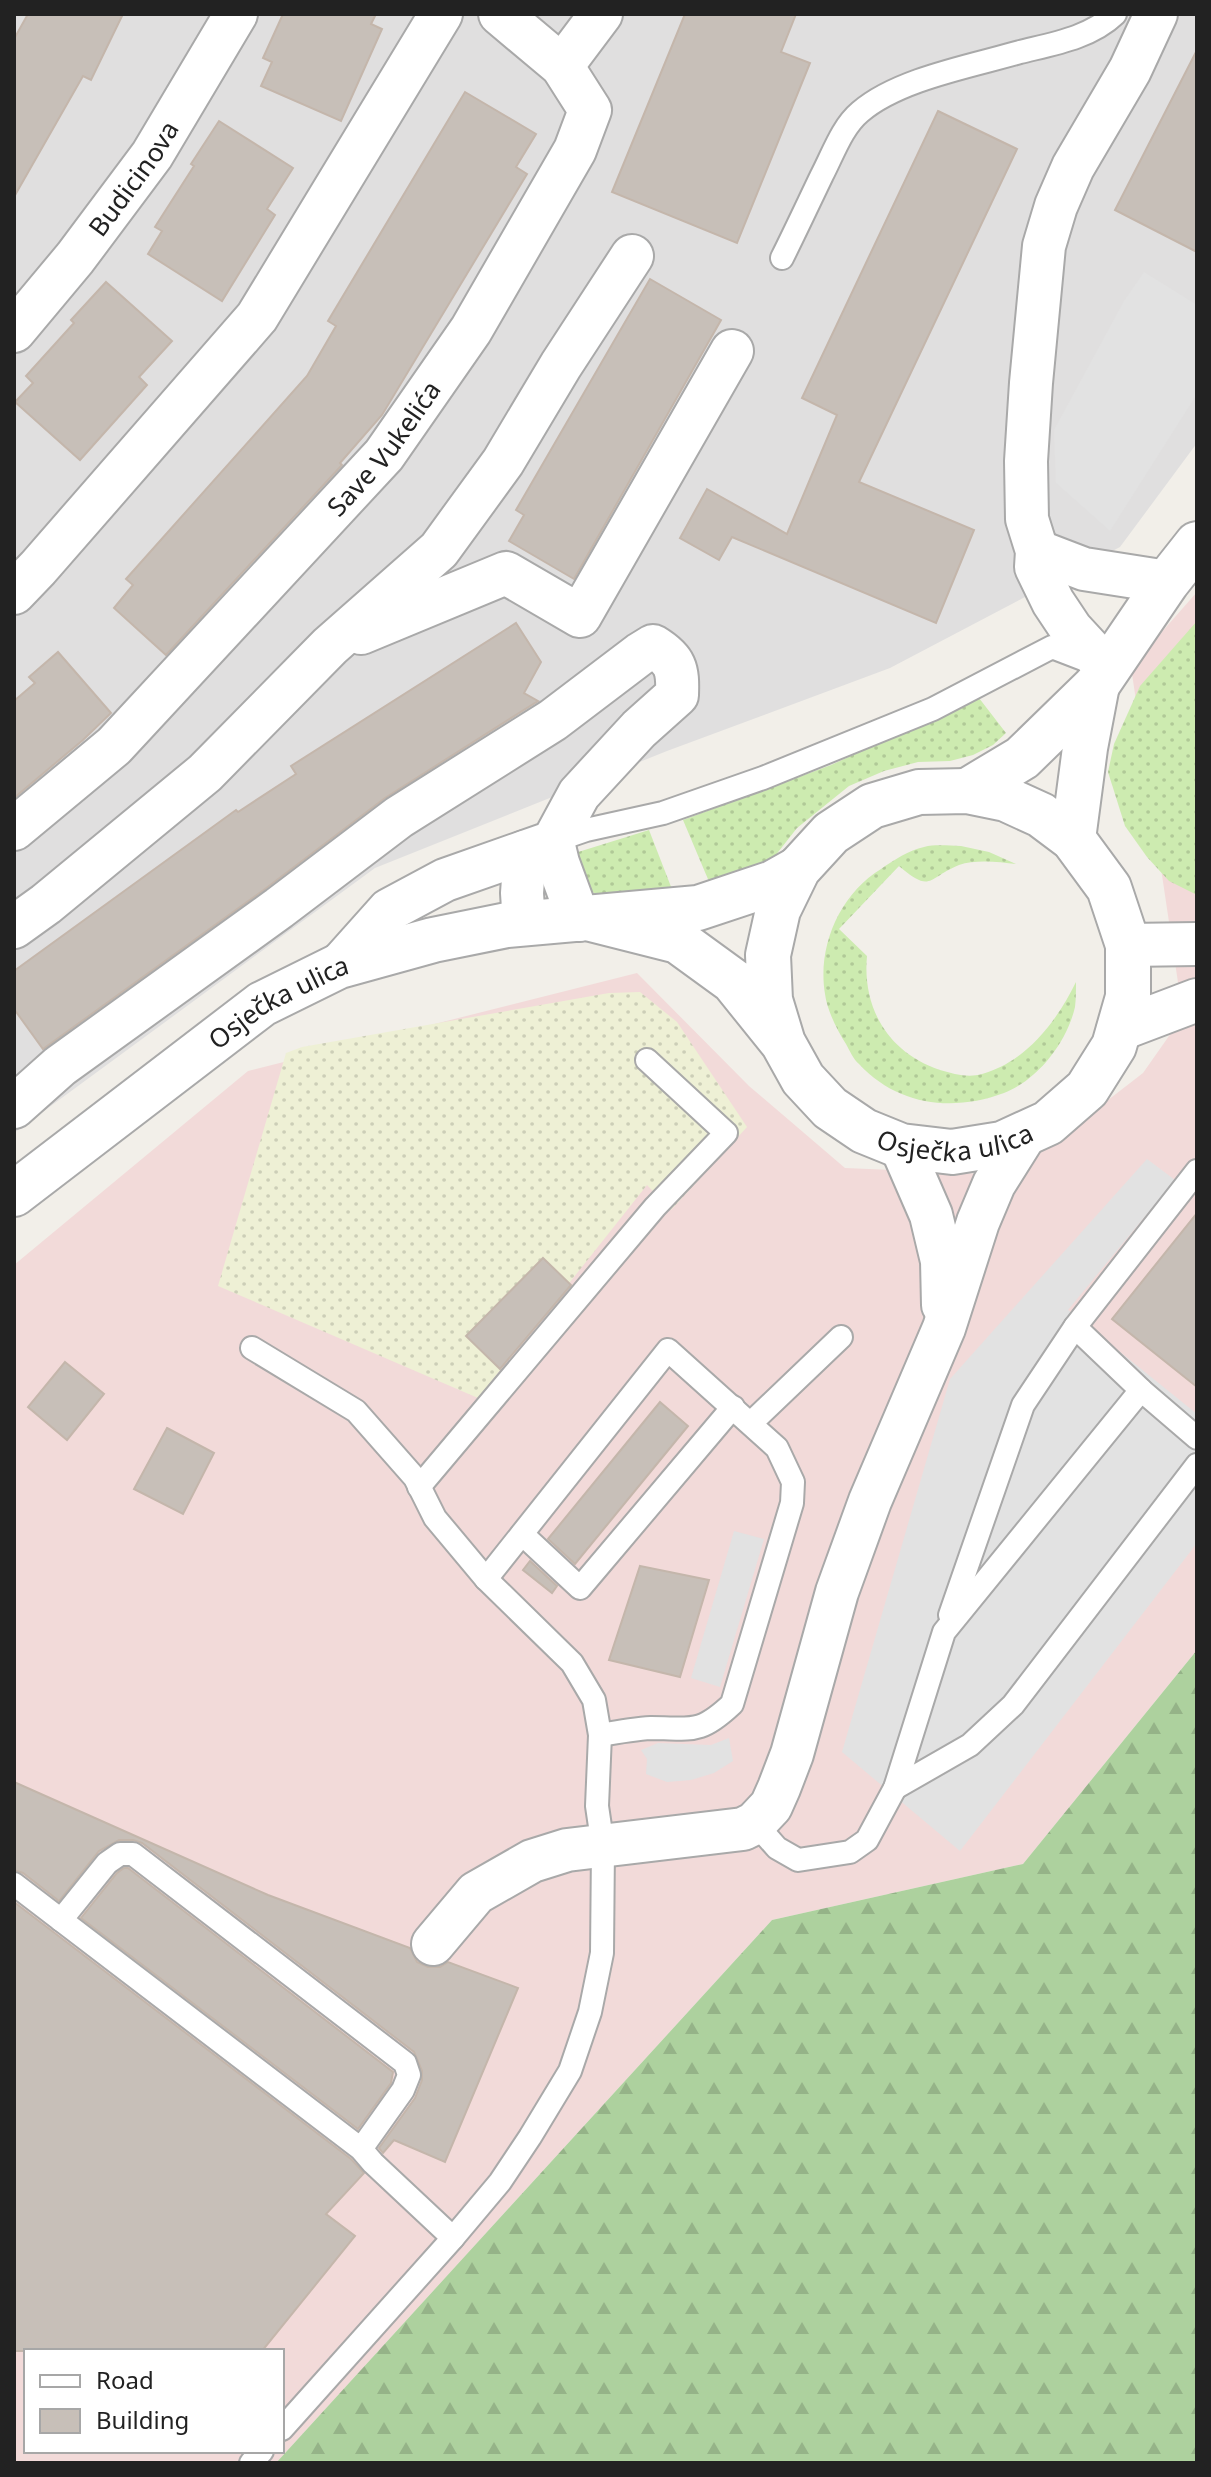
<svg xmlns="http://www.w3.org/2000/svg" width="1211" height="2477" font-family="'Noto Sans',sans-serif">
	<defs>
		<pattern id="farmland-dots" width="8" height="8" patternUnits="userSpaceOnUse" patternTransform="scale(2)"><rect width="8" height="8" fill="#eef0d5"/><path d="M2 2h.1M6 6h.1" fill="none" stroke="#ccceb7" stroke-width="1.8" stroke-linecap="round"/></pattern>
		<pattern id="grass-dots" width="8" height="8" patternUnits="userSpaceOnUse" patternTransform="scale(2)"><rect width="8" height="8" fill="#cdebb0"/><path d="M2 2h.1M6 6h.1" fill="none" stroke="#b0c997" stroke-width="1.8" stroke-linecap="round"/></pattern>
		<pattern id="forest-firs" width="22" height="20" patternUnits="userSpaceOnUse" patternTransform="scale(2)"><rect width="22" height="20" fill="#add19e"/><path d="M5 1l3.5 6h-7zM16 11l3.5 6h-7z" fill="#95b388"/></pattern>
	</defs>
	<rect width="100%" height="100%" fill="#f2efe9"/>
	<path fill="#e0dfdf" d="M14,14H1197V443L1120,547L890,668L667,751L375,868L14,1133Z"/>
	<path fill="#f2dad9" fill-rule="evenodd" d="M1197,592V1650L1023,1864L772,1920L276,2463H14V1265L248,1071L637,973L749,1086L845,1168L1011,1175L1143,1073L1183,1016L1131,667ZM26,2351H282V2451H26Z"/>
	<path fill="url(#farmland-dots)" d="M640,992L677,1022L747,1127L671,1210L647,1185L478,1398L218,1286L286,1053L302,1047L609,993Z"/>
	<g fill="url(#grass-dots)">
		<path d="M1197,621V895L1169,881L1147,857L1125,826L1108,772L1114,744L1140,686Z"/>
		<path d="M979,698L1006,733L993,745L973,755L950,761L918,762L884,771L849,786L797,828L775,856L758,869L713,891L683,820L831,765Z"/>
		<path d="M649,830L675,897L598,895L585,888L575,853Z"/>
		<path d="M961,846L989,852L1016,864C999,862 976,859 959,865C927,878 932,894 899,866L839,929L867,956C862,1009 889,1053 940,1070C954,1074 968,1078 982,1074C1026,1062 1057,1021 1076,982C1076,990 1076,999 1075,1007C1067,1042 1038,1080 1004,1093C953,1112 898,1106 859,1064C853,1059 850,1051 846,1044C837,1030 827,1010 825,994C817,946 840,894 881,869C894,860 909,850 924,847C936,844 949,846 961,846Z"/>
	</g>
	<path fill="url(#forest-firs)" d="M1197,1650V2463H276L772,1920L1023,1864Z"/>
	<g fill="#e2e2e2">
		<path d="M1144,272L1197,305V394L1110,531L1056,483L1054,430L1124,301Z"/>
		<path d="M1147,1159L1175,1180L1068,1310L1197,1414V1543L960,1851L842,1752L950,1379Z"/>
		<path d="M734,1531L764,1539L720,1687L691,1678Z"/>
		<path d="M729,1738L733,1761L714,1773L691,1780L667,1782L646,1774L647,1759L641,1750L658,1743L711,1745Z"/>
	</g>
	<g fill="#c7bfb8" stroke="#c4b6ab" stroke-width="2">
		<path d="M28,14H123L91,80L83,76L14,197V39Z"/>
		<path d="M283,14H376L371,24L382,29L341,121L261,86L272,62L263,58Z"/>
		<path d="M685,14H796L781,52L810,63L737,243L612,192Z"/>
		<path d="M1197,50V252L1115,210Z"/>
		<path d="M465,92L536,134L516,167L527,174L382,415L340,463L342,465L166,655L114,608L133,585L126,579L307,376L336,326L328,321Z"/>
		<path d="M938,111L1017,149L859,482L974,530L936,623L732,537L719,560L680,538L707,489L787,534L837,415L802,398Z"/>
		<path d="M219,121L293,168L267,209L275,215L222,301L148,254L162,231L155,227L194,166L191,164Z"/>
		<path d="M650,279L721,320L574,579L509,541L524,515L516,510Z"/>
		<path d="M106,282L172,341L139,377L147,385L80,460L15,402L33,383L26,376L74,323L71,320Z"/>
		<path d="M516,623L541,662L524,693L538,701L385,798L265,889L43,1049L14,1009V971L236,810L238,812L296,774L291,766Z"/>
		<path d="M58,652L111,713L83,740L14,798V701L35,683L29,677Z"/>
		<path d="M1197,1213V1387L1112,1319Z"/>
		<path d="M543,1258L571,1285L500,1369L466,1336Z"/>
		<path d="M65,1362L104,1394L67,1440L28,1407Z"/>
		<path d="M660,1402L688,1426L575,1564L548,1539Z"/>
		<path d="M167,1428L214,1453L183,1514L134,1489Z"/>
		<path d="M530,1561L557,1586L552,1593L523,1570Z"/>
		<path d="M640,1566L709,1580L680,1677L609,1660Z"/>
		<path d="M14,1782L268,1895L410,1948L417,1962L428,1967H440L448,1962L518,1988L445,2162L394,2140L383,2153L379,2148L415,2098L422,2080V2071L414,2052L142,1843L133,1840H119L99,1851L59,1901L23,1873L14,1870Z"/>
		<path d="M124,1868H128L393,2072L391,2083L358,2129L81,1918L117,1873Z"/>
		<path d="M14,1902L351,2159L364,2173L326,2214L355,2236L262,2351H14Z"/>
	</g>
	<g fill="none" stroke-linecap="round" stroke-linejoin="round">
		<g stroke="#a9a9a9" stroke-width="26">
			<g id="service">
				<path d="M782,258C796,230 809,202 822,175C833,154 842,127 860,112C898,79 972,66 1020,52C1052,44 1090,38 1115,14"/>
				<path d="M554,841L586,830L663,813L763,778L933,709L1052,647L1091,662"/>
				<path d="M1075,1327L1197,1171"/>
				<path d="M252,1348L356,1411L415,1478L435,1518L486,1579L572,1663L594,1700L600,1735L597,1806L603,1847L602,1953L590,2012L570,2071L530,2137L500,2182L453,2238L373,2163L361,2149L61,1920L107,1863L120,1854H133L405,2063L409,2075L403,2090L361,2149"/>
				<path d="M751,1423L841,1337"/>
				<path d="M419,1487L655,1207L726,1133L647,1060"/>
				<path d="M522,1534L580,1588L733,1407"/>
				<path d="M486,1579L668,1350L777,1448L793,1482L792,1503L732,1704C699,1735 692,1728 651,1728C634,1729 617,1732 600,1735"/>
				<path d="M950,1615L1023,1405L1075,1327L1141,1390"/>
				<path d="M895,1788L970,1745L1013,1705L1197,1465"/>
				<path d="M755,1823L777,1848L798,1860L850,1852L867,1840L895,1788L944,1632L1141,1390L1197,1438"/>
				<path d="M14,1884L61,1920"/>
				<path d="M282,2429L453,2238"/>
				<path d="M251,2463L262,2451"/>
			</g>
		</g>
		<g stroke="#a9a9a9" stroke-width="46">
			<g id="minor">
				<path d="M562,66L601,14"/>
				<path id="s1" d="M14,331L75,258L152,155L236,14"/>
				<path d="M1037,551L1084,569L1167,582"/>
				<path d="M14,593L38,568L257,317L441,14"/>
				<path d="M361,633L506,573L580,616L732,351"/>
				<path d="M1107,668L1071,629L1053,602L1036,567L1037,551L1027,519L1026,461L1031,383L1044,246L1056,206L1073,167L1130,70L1156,14"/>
				<path id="s2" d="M14,829L114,746L384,455L471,330L575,150L590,110L562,66L500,14"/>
				<path d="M553,842L558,863L579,920"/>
				<path d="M524,924L522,893L525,852"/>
				<path d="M14,927L46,904L205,773L330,646L439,550L503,462L561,365L632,256"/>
				<path d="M1128,945L1197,944"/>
				<path d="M1118,1030L1197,1000"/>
				<path d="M14,1107L60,1066L279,908L399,817L553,720L640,654L653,646C676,660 678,669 677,695L639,729L579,794L553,842L445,880L389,910L339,966"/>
				<path d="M901,1146L931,1215L942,1261L943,1305"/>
				<path d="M433,1944L476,1893L532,1861L567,1850L743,1829L755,1823L771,1806L779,1788L792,1754L837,1592L870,1501L944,1328L978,1222L994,1184L1026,1133"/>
			</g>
		</g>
		<g stroke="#a9a9a9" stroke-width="48">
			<g id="tertiary">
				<path d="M967,791L1022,758L1097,685L1167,582L1197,544"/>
				<path d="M1073,839L1085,748L1097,685"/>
				<path id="s3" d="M591,919L678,941L733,981L783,1043L803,1079L830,1108L864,1131L901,1146L952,1152L1002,1144L1048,1123L1087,1089L1114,1046L1128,997V945L1109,888L1073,839L1041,815L1006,799L967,791L919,792L872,806L831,833L798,869L778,910L768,955L770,1000L783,1043"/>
				<path id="s4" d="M14,1194L262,1004L339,966L433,940L507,925L698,908L773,883L798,869"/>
			</g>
		</g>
		<use href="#service" stroke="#fff" stroke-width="22"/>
		<use href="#minor" stroke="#fff" stroke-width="42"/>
		<use href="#tertiary" stroke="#fff" stroke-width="44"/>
	</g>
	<g text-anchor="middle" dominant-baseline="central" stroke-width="6" stroke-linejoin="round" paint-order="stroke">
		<g font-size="26" fill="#222" stroke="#fff">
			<text stroke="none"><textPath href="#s1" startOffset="194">Budicinova</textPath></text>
			<text stroke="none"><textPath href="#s2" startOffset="532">Save Vukelića</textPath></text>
			<text stroke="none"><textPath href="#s4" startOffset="328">Osječka ulica</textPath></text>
			<text stroke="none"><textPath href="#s3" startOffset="454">Osječka ulica</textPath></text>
		</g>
	</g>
	<rect width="1211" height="2477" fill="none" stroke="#222222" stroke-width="32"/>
	<rect x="24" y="2349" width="260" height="104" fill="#ffffff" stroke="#a7a7a7" stroke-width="2"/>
	<rect x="40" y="2375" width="40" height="12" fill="#ffffff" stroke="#a7a7a7" stroke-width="2"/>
	<text x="96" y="2389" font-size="24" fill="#222222">Road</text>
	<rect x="40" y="2409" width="40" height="24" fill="#c7bfb8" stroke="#a7a7a7" stroke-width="2"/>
	<text x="96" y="2429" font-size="24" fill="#222222">Building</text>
</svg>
